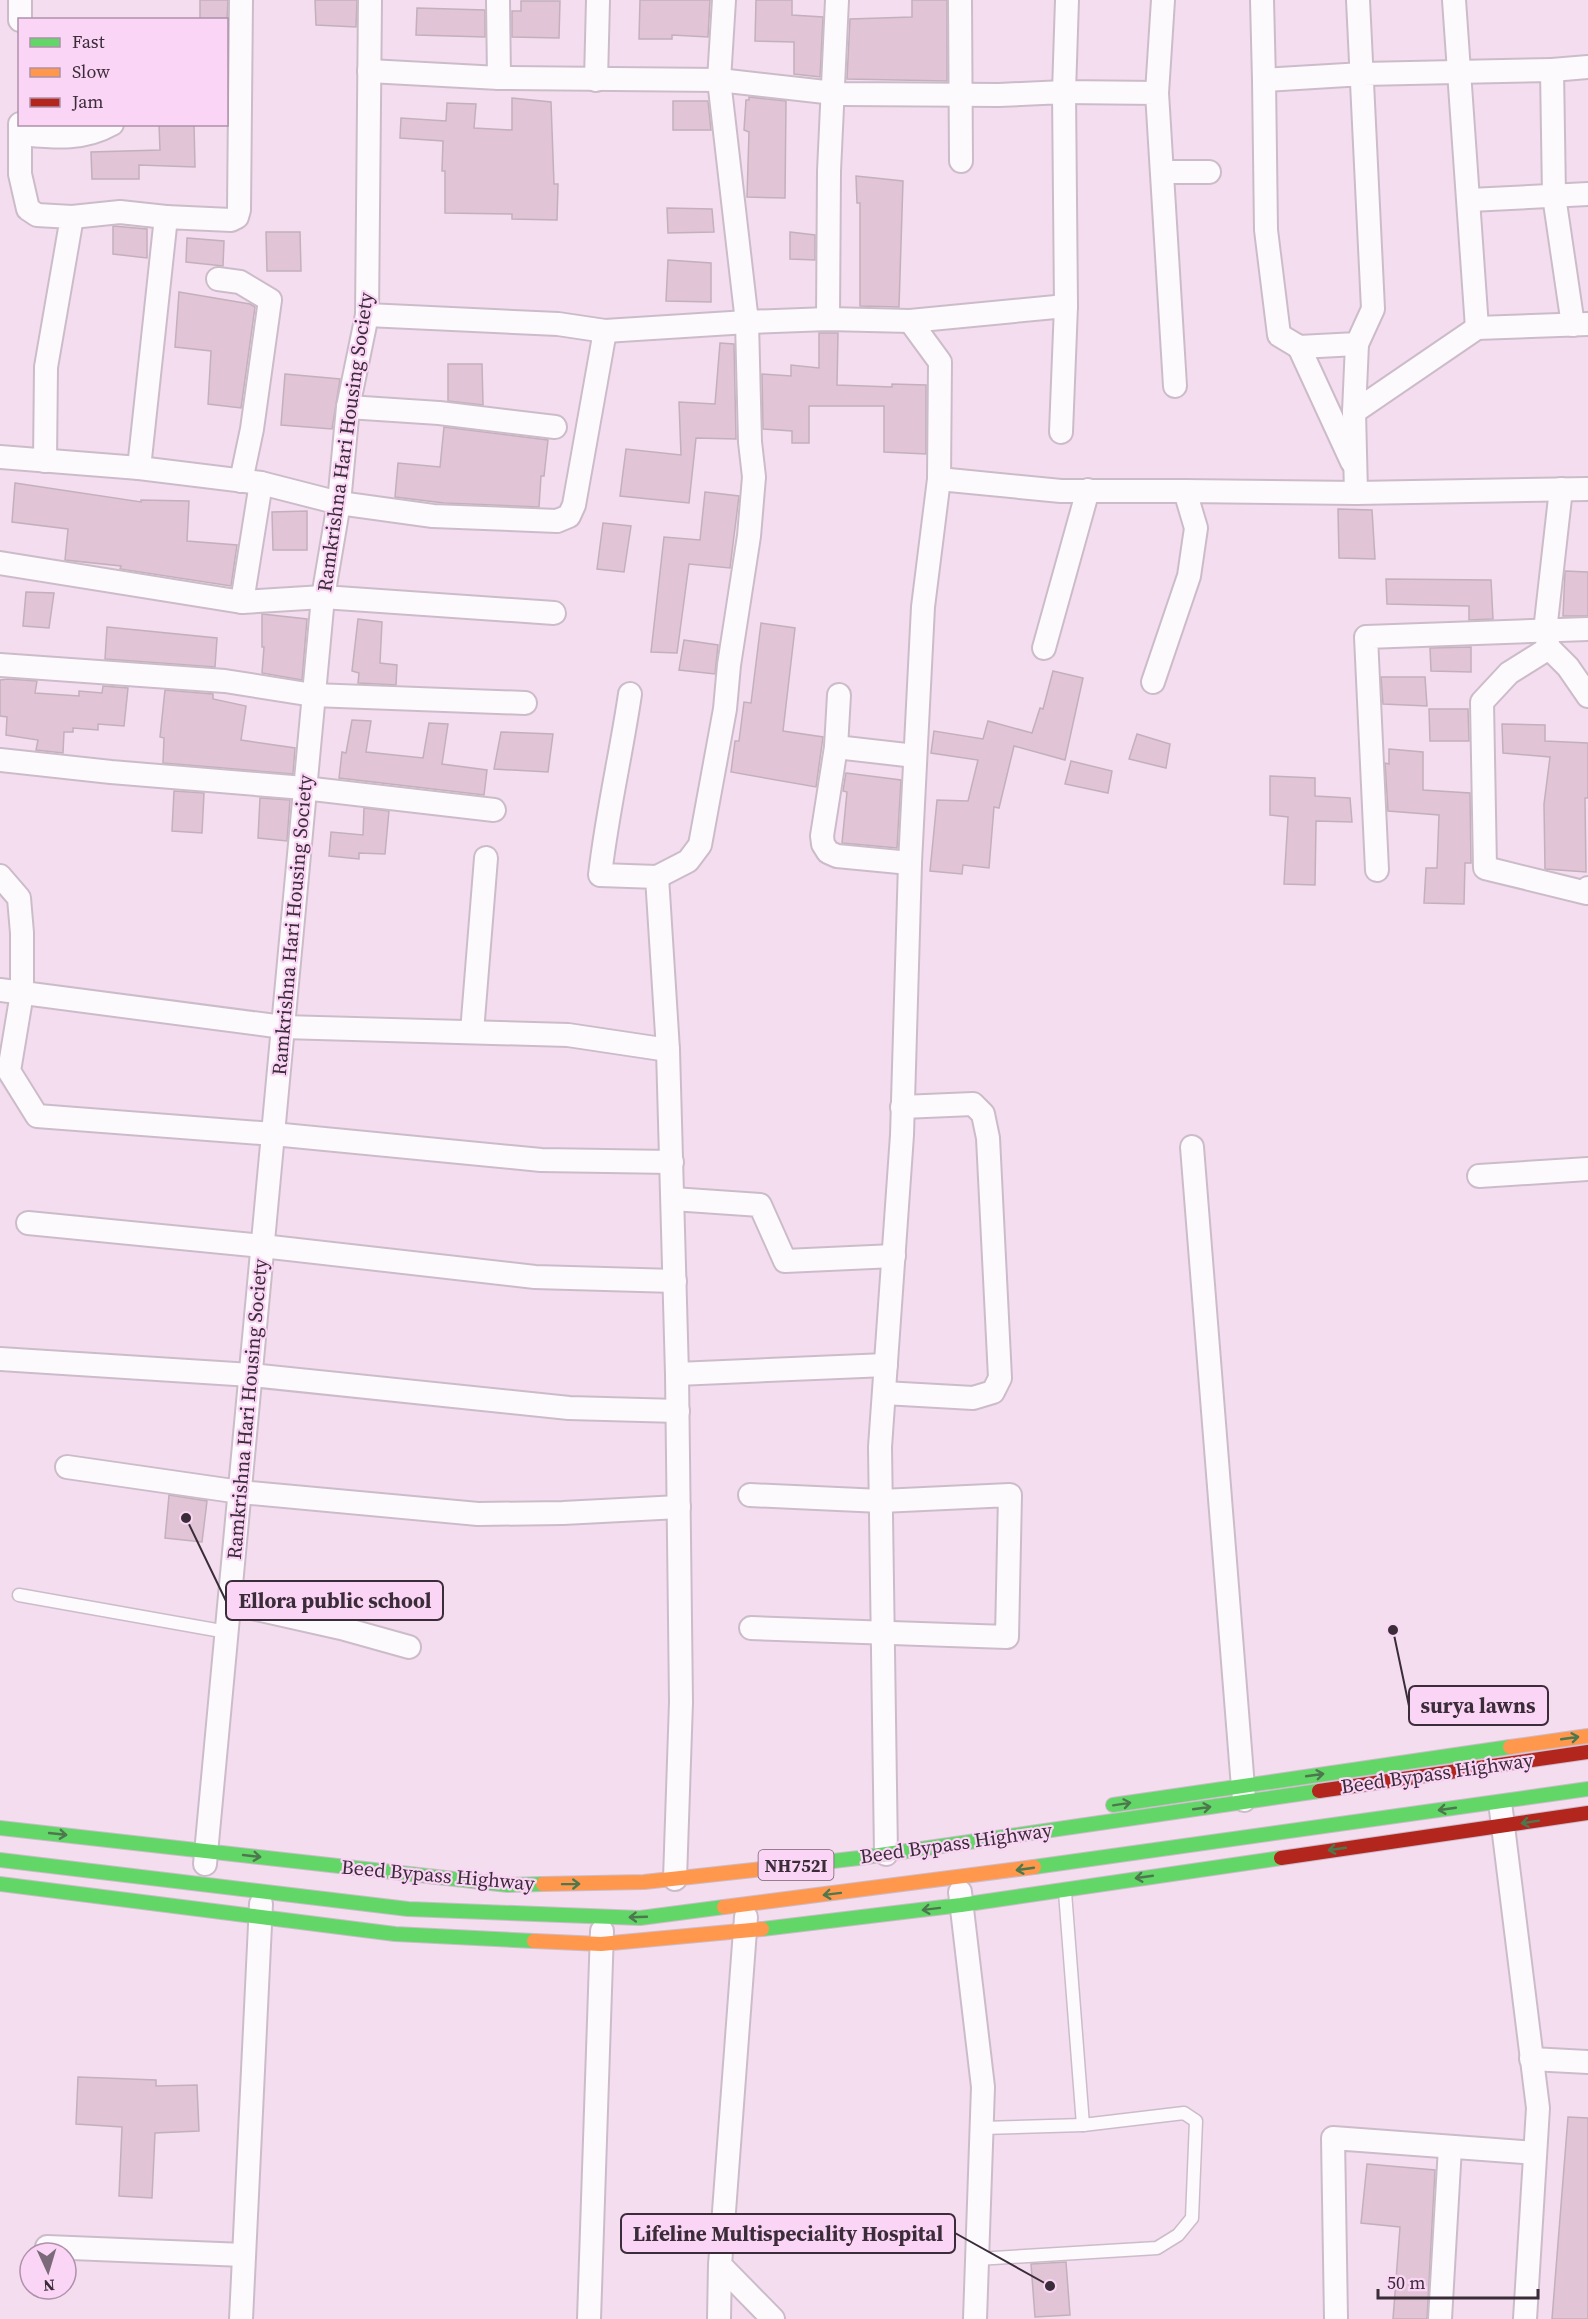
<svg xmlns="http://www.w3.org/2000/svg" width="1588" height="2319" font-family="'Source Serif 4',serif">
	<rect width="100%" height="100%" fill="#f3ddef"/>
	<g fill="#e1c4d5" stroke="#c3b0bc" stroke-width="1.5">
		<path d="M200,0H228L227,20H200Z"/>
		<path d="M315,0H357L356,27L316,25Z"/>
		<path d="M640,0H710L708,37L672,35V39H639Z"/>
		<path d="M756,0H792V15L823,17L820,77L794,74V42L755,41Z"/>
		<path d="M912,0H947V81L847,79L850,19L912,17Z"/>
		<path d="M521,1H560L559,38L512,37V11H521Z"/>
		<path d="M417,8L485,10V37L416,35Z"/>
		<path d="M749,97L786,101L785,198L747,197L749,132L744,130L746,100H749Z"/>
		<path d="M512,98L551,102L554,184H558L557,220L512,219V214L445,213V171H442L443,141L400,138L401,118L446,121L447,103L476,104L474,128L512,130Z"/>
		<path d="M673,101H708L711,130H673Z"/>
		<path d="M159,124H194L195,167L139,165V179H92L91,152L160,150Z"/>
		<path d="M856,176L903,181L899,307L860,306V203H857Z"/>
		<path d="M667,208L712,209L714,232L668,233Z"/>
		<path d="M113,226L147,229V258L113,254Z"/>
		<path d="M266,232H300L301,271H267Z"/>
		<path d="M790,232L815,235V260L790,259Z"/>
		<path d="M187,238L224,241L223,266L186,262Z"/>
		<path d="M668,260L711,263V302L666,301Z"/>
		<path d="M179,292L250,304L255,307L241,408L208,404L211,351L175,347Z"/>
		<path d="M819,333H838L837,385L892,387V384L926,385V454L884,452V406H809V443H792V431L763,429L762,374L791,376V365L819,368Z"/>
		<path d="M720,343L734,344L736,439L696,438L689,503L620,496L626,449L681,455L679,402L715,404Z"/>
		<path d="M448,364H482L483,405L448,401Z"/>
		<path d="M285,374L340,379L332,429L281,425Z"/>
		<path d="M444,427L548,440L544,476H541L539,507L444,503L395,497L398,463L440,467Z"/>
		<path d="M15,483L141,502V500L189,501L187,541L237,545L231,586L120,569L121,566L65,560L68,529L12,522Z"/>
		<path d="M705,492L739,496L730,568L689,564L677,653L651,652L664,537L700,540Z"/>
		<path d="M1338,509L1372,510L1375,559L1339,558Z"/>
		<path d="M307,511V550H273L272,512Z"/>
		<path d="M603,523L631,526L624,572L597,569Z"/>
		<path d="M1565,571L1588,572V616H1563Z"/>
		<path d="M1386,579L1491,580L1493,619L1469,620V606L1387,604Z"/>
		<path d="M26,592L54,593L49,628L23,626Z"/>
		<path d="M262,614L307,619L302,680L262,673L264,647H262Z"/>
		<path d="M358,619L382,622L380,663L397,665L396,685L358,683L359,673L352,671Z"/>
		<path d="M761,623L795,628L783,731L823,737L816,787L731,772L735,741H739L744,702L751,703Z"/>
		<path d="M107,627L217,638L215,667L105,659Z"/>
		<path d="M684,640L718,645L715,674L679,670Z"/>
		<path d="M1471,647V672L1431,671L1430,648Z"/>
		<path d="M1053,671L1083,678L1065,760L1014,746L999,808L994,807L989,868L963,865L962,874L930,871L937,800L968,801L978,760L931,753L934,731L983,739L988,721L1032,733L1040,708L1043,709Z"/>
		<path d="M1381,677H1425L1427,706L1383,704Z"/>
		<path d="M8,679L37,681L35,693L79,696V691L102,693L103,686L128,688L124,726L98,724V730L73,728V732H64L63,753L36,750L38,740L6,735L7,717L0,716V680Z"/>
		<path d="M165,690L213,694V699L246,706L241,740L295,748L293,774L163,763L164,738L160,737Z"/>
		<path d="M1429,709H1468L1469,741H1430Z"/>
		<path d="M352,720L371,721L366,752L423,758L429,723L448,724L442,764L487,770L484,795L339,778L342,752L346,753Z"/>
		<path d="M1502,724L1545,725V741L1588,743V798H1585L1586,872L1545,869L1544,804L1550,757L1503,753Z"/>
		<path d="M501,732L553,734L548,772L494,769Z"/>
		<path d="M1137,734L1170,744L1166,768L1129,759Z"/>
		<path d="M1389,749L1423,752V790L1470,793L1471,863H1465L1464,904L1424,903L1426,868H1437L1439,815L1388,811L1385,763L1389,764Z"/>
		<path d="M1071,761L1112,771L1108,793L1065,784Z"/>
		<path d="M846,773L901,780L897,848L842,843L847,792L843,791Z"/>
		<path d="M1270,776L1315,778V796L1350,798L1352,822L1316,821L1315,885L1284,884L1288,817L1270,815Z"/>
		<path d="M174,791L204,793L202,833L172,831Z"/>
		<path d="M260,798L290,800L287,841L258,838Z"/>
		<path d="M364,808L389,811L385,854L359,853V859L329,856L331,832L363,835Z"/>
		<path d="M169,1495L207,1501L202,1542L165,1538Z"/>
		<path d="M78,2077L156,2080V2086L197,2085L199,2131L155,2133L152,2198L119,2196L122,2127L76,2124Z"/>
		<path d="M1568,2117L1588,2118V2319H1552Z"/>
		<path d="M1367,2164L1435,2170L1427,2319H1393L1400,2227L1361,2223Z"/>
		<path d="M1066,2262L1070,2315L1035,2317L1031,2264Z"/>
	</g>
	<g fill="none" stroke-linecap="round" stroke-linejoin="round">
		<g stroke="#ccbcca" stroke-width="15">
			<g id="lane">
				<path d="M19,1595L227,1632"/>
				<path d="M1065,1892L1083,2125"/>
				<path d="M977,2259L1157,2248L1178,2235L1192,2218L1196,2121L1184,2113L1083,2125L982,2128"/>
			</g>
		</g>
		<g stroke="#ccbcca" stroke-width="26">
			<g id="street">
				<path d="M20,0V20"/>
				<path d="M498,0L499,78"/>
				<path d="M724,0L719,80L747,322L828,319L910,321L1066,306"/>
				<path d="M960,0L961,161"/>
				<path d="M1067,0L1064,92L1157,93L1175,386"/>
				<path d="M1262,0L1264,80"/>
				<path d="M1358,0L1373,309L1357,344L1299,347L1279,335L1266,230L1264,80L1363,74L1552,70L1554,196L1573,325"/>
				<path d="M1454,0L1477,328"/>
				<path d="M1552,70L1588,67"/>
				<path d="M369,71L499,78L719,80L843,94L999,95L1064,92L1066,306L1061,432"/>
				<path d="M596,80L598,0"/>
				<path d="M1157,93L1163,0"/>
				<path d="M20,124V174L28,209L37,215L72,217L46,367L45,461"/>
				<path d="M20,134C53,137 82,141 112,124"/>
				<path d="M1162,172H1209"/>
				<path d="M1470,200L1588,194"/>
				<path d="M72,217L120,212L166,217"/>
				<path d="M218,279L240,282L270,300L252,429L241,481"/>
				<path d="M367,315L558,324L605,331L747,322L750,442L754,477L749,536L729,665L725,709L700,845L688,861L657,877"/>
				<path d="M828,319L829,171L837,0"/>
				<path d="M1299,347L1352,462"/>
				<path d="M348,407L439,413L555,427"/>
				<path d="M1354,412L1477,328L1588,324"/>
				<path d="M0,457L139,468L261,483L339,503L433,516L557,521L569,516L574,505L605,331"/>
				<path d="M139,468L166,217L231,220L237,217L239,210L241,0"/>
				<path d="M939,479L1061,491H1185"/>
				<path d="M1561,489L1545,631L1549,648L1568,667L1588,696"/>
				<path d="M1356,493L1354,412L1357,344"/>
				<path d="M0,563L242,602L323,597L554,613"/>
				<path d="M242,602L261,483"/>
				<path d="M1044,648L1088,490"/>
				<path d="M1549,648L1509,673L1482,702L1485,868L1587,893L1588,888"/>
				<path d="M0,665L225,681L313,695L525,703"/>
				<path d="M1153,682L1189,576L1196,528L1185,491L1356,493L1588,489"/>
				<path d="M630,694C621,755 607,813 600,875L657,877L668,1050L677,1374L681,1702L675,1879"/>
				<path d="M839,695L836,747L822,836L823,844L828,852L837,856L910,863"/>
				<path d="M836,747L915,756"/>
				<path d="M0,760L111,772L304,788L494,810"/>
				<path d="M1377,870L1366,637L1588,629"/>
				<path d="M0,876L19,898L22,933V993L9,1071L37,1116L273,1134L541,1160L672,1162"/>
				<path d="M0,990L283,1027L568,1035L668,1050"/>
				<path d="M472,1032L486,858"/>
				<path d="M1192,1147L1244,1800"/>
				<path d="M1479,1176L1588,1169"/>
				<path d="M673,1199L760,1205L785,1261L894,1256"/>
				<path d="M28,1223L262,1246L535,1277L675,1281"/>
				<path d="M0,1359L251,1375L569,1408L678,1411"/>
				<path d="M677,1374L886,1365"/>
				<path d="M884,1393L973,1398L993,1392L1000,1378L988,1138L983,1114L973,1104L902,1107"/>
				<path d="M67,1467L240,1492L478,1514L563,1513L679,1507"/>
				<path d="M750,1495L881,1501L1010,1495L1007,1637L751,1628"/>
				<path d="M230,1603L341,1628L409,1647"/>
				<path d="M1501,1810L1538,2108L1525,2319"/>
				<path d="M886,1854L880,1447L902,1135L910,863L923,607L939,479L940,362L910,321"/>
				<path d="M205,1864L323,597L339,503L348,407L367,315L370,0"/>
				<path d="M960,1892L983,2087L975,2319"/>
				<path d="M746,1917L720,2265L773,2319"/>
				<path d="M1531,2059L1588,2062"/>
				<path d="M47,2247L244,2255"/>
				<path d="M241,2319L261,1904"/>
				<path d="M589,2319L602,1931"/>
				<path d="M719,2319L720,2265"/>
				<path d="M1336,2319L1333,2138L1535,2153"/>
				<path d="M1440,2319L1450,2147"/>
			</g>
		</g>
		<g stroke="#ccbcca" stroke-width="16">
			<g id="fast">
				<path d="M1113,1805L1510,1747"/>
				<path d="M0,1828L508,1885L543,1884"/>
				<path d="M0,1860L408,1909L640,1918L724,1907"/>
				<path d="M781,1867L859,1858L1319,1791"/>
				<path d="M1034,1867L1588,1789"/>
				<path d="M0,1884L395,1934L534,1941"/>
				<path d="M762,1929L961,1905L1281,1858"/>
			</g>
		</g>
		<g stroke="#ccbcca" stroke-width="16">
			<g id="slow">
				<path d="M1510,1747L1588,1736"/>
				<path d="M543,1884L644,1882L781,1867"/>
				<path d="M724,1907L1034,1867"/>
				<path d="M534,1941L601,1944L762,1929"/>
			</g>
		</g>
		<g stroke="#ccbcca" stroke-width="16">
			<g id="jam">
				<path d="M1319,1791L1588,1752"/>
				<path d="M1281,1858L1588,1813"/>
			</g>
		</g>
		<use href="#lane" stroke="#fdfafd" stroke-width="12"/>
		<use href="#street" stroke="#fdfafd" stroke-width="22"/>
		<use href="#fast" stroke="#63d668" stroke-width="14"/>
		<use href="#slow" stroke="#ff974d" stroke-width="14"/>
		<use href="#jam" stroke="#b3261e" stroke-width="14"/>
	</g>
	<defs><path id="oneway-shaft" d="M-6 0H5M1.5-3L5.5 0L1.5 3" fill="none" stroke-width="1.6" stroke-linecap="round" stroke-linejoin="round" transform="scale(1.5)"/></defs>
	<g stroke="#4d784e">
		<use href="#oneway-shaft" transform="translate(1570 1738) rotate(-8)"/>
		<use href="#oneway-shaft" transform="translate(1315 1775) rotate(-8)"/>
		<use href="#oneway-shaft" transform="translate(1122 1804) rotate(-9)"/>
		<use href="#oneway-shaft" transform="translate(1202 1808) rotate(-8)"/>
		<use href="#oneway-shaft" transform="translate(1447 1809) rotate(172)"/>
		<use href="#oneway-shaft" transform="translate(1530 1822) rotate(171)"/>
		<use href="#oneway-shaft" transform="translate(58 1834) rotate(6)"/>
		<use href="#oneway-shaft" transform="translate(1337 1849) rotate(172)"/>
		<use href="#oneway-shaft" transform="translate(252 1856) rotate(6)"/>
		<use href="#oneway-shaft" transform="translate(1025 1869) rotate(172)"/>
		<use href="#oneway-shaft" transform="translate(1144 1877) rotate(172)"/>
		<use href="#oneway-shaft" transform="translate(571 1884) rotate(-1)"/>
		<use href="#oneway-shaft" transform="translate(832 1894) rotate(173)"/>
		<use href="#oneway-shaft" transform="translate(931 1909) rotate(173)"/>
		<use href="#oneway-shaft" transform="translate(638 1917) rotate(178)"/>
	</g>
	<g text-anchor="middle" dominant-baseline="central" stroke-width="4.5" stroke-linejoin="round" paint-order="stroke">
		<rect fill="#fbd5f5" stroke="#755f71" stroke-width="1.5" x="758.5" y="1850" width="75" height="30" rx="4.5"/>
		<g font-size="18" font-weight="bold" fill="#3b2c39">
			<text x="796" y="1865">NH752I</text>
		</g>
		<g font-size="20" fill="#3b2c39" stroke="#fbd5f5">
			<text transform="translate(345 442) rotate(-82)">Ramkrishna Hari Housing Society</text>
			<text transform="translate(292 925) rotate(-85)">Ramkrishna Hari Housing Society</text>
			<text transform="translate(247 1409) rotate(-85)">Ramkrishna Hari Housing Society</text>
			<text transform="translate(1437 1773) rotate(-8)">Beed Bypass Highway</text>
			<text transform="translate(956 1843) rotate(-8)">Beed Bypass Highway</text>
			<text transform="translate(438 1875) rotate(5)">Beed Bypass Highway</text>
		</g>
	</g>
	<path fill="none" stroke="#3b2c39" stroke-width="2" d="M186 1518L226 1601M1393 1630L1409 1706M1050 2286L955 2233"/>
	<g fill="#3b2c39" stroke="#fbd5f5" stroke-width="2">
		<circle cx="186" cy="1518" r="6"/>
		<circle cx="1393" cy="1630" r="6"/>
		<circle cx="1050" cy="2286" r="6"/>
	</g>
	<g fill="#fbd5f5" stroke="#3b2c39" stroke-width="2">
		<rect x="226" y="1581" width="217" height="39" rx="6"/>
		<rect x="1409" y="1686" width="139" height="39" rx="6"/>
		<rect x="621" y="2214" width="334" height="39" rx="6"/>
	</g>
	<g font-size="21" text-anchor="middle" font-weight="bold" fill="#3b2c39">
		<text x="335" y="1608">Ellora public school</text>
		<text x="1478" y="1713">surya lawns</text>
		<text x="788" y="2241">Lifeline Multispeciality Hospital</text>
	</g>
	<rect x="18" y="18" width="210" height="108" fill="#fbd5f5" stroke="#ae91aa" stroke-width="1.5"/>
	<rect x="30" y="38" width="30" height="9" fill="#63d668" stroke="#ae91aa" stroke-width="1.5"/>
	<text x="72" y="48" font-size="18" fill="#3b2c39">Fast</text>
	<rect x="30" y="68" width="30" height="9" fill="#ff974d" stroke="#ae91aa" stroke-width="1.5"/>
	<text x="72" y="78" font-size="18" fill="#3b2c39">Slow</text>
	<rect x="30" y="98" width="30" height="9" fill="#b3261e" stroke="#ae91aa" stroke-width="1.5"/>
	<text x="72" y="108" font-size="18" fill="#3b2c39">Jam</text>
	<g transform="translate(48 2271) rotate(176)"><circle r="28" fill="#fbd5f5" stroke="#ae91aa" stroke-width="1.5"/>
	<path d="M0-4.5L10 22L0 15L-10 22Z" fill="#7b6a79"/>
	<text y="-9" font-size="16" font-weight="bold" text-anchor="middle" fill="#3b2c39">N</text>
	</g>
	<path d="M1378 2289v9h160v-9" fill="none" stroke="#3b2c39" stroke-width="3"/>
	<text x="1387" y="2289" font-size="18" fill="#3b2c39" stroke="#fbd5f5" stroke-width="4.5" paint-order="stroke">50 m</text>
</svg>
